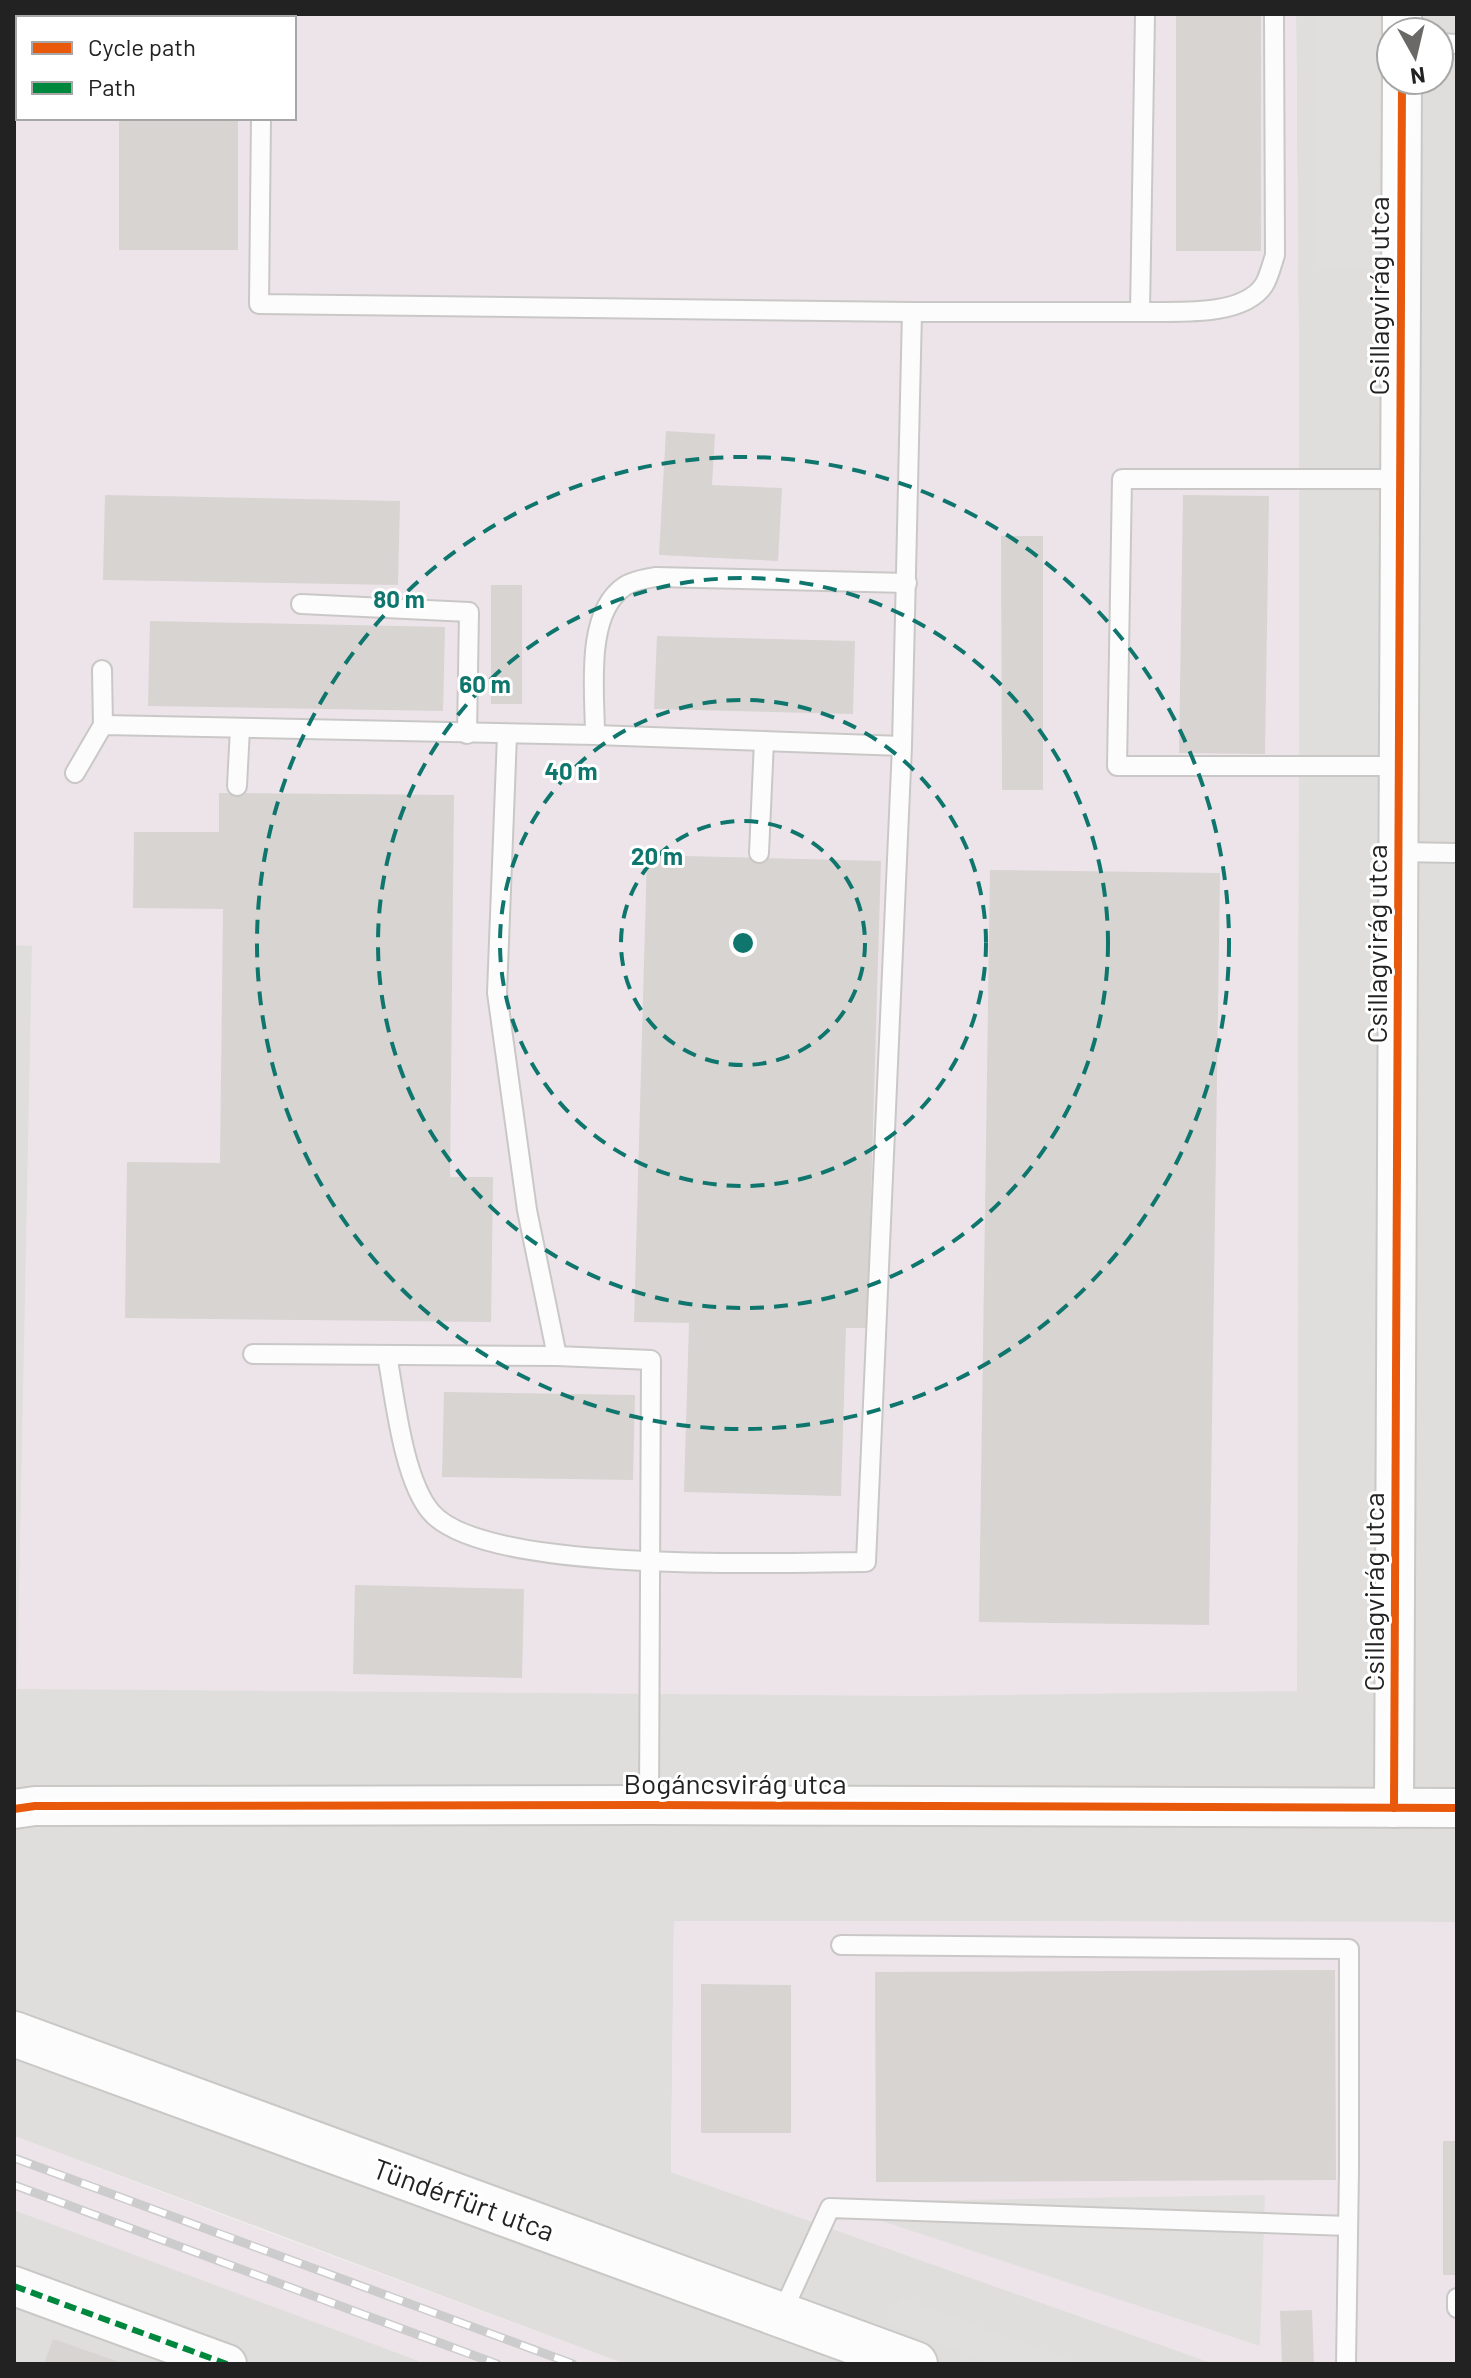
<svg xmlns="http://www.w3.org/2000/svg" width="1471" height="2378" font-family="Barlow,sans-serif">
	<rect width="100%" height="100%" fill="#f0eeeb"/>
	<g fill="#dfdedc" fill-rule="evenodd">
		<path d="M1296,14H1457V1922L674,1921L671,2172L1215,2364H625L14,2136V945H32L1297,1691L1299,405ZM1391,32H1439V80H1391Z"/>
		<path d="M14,2210L238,2292L427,2364H14Z"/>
	</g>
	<g fill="#ede4e9" fill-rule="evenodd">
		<path d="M14,14H1296L1299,405L1297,1691L926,1696L17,1689L32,946L14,945ZM18,18H294V118H18Z"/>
		<path d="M674,1921L1457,1922V2364H1215L671,2172Z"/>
		<path d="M14,2136L262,2230L625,2364H427L14,2210Z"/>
	</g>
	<g fill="#e0dfde">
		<path d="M1316,14H1380L1379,268H1316Z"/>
		<path d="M1265,2195L1260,2346L824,2202Z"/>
		<path d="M902,2298L1081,2364H993L885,2323Z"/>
	</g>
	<g fill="#d7d4d2">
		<rect x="119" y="14" width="120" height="4"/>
		<rect x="1176" y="14" width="85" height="237"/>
		<rect x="119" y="118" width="119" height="132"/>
		<path d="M666,431L715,434L712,485L782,488L778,561L659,555Z"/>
		<path d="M105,495L400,501L398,585L103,580Z"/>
		<path d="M1183,495L1269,496L1265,754L1179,753Z"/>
		<path d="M1001,536H1043V790H1002Z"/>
		<rect x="491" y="585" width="31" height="119"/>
		<path d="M150,621L445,627L443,711L148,706Z"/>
		<path d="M657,636L855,641L853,714L654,709Z"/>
		<path d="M219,793L454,795L450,1177H493L491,1322L125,1318L127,1162L220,1163L223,909L133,908L134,832H219Z"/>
		<path d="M647,855L881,861L867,1328H846L841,1496L684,1492L689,1323L634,1322Z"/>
		<path d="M990,870L1220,873L1209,1625L979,1622Z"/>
		<path d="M444,1392L635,1395L633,1480L442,1477Z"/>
		<path d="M355,1585L524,1589L522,1678L353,1674Z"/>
		<path d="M1335,1970L1336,2180L876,2182L875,1972Z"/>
		<path d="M701,1984L791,1985V2133H701Z"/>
		<rect x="1443" y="2141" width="14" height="134"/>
		<path d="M1312,2310L1314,2364H1282L1280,2311Z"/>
		<path d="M53,2339L125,2364H44Z"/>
	</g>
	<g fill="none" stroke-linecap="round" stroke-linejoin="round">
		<g stroke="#c9c8c7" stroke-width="22">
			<g id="service">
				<path d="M262,18V14"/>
				<path d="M1439,43L1457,44"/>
				<path d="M261,118L259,304L912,312H1140L1145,14"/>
				<path d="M1140,312C1174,311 1242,318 1264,285C1269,277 1272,264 1275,255L1274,14"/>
				<path d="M301,604L469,612L467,734"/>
				<path d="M102,670L103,725"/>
				<path d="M507,735L497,993L527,1210L557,1356L651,1360L649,1805"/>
				<path d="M595,735C595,693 584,613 625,586C634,580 645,579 655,577L907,583"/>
				<path d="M1398,766H1117L1122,479H1400"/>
				<path d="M75,773L103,725L595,735L902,746"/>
				<path d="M237,786L240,728"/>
				<path d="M1398,852L1457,853"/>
				<path d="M759,853L764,741"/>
				<path d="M253,1354L557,1356"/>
				<path d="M387,1355C395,1398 403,1479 431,1512C485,1575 780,1562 866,1562L902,746L912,312"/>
				<path d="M841,1945L1349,1949V2170L1346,2364"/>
				<path d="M1457,2298V2308"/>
				<path d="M781,2315L830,2208L1348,2226"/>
			</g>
		</g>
		<g stroke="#c9c8c7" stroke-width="42">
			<g id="minor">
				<path d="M1402,32V14"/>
				<path d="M1394,1808L1402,80"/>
				<path d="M14,1809L35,1806L649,1805L1457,1808"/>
				<path d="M14,2286L227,2364"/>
			</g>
		</g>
		<g stroke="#c9c8c7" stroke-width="48">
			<path id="tertiary" d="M14,2034L915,2364"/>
		</g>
		<use href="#service" stroke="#fdfcfc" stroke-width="18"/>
		<use href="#minor" stroke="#fdfcfc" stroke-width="38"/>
		<use href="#tertiary" stroke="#fdfcfc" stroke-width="44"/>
		<g stroke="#ccc" stroke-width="9">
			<g id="rail">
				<path d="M14,2158L573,2364"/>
				<path d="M14,2185L497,2364"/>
			</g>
		</g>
		<use href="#rail" stroke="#fff" stroke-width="6" stroke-dasharray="18" stroke-linecap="butt"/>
		<path stroke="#00873e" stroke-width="6" stroke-dasharray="12 6" stroke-linecap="butt" d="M14,2286L227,2364"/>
		<g stroke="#fff" stroke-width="13">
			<g id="cycleway">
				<path d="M1394,1808L1402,80"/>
				<path d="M14,1809L35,1806L649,1805L1457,1808"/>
			</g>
		</g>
		<use href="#cycleway" stroke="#e8590c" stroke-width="8"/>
	</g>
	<g fill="none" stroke="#0f766e" stroke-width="4" stroke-dasharray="14 10">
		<circle cx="743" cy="943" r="122"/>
		<circle cx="743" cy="943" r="243"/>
		<circle cx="743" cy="943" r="365"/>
		<circle cx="743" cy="943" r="486"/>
	</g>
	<g text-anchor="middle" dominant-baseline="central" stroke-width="6" stroke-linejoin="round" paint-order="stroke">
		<g font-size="28" fill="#222" stroke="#fff">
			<text transform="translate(1378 296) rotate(-90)">Csillagvirág utca</text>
			<text transform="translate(1376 944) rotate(-90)">Csillagvirág utca</text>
			<text transform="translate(1373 1592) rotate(-90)">Csillagvirág utca</text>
			<text x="735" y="1783">Bogáncsvirág utca</text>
			<text transform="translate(464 2199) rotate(20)">Tündérfürt utca</text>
		</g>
	</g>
	<circle cx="743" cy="943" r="12" fill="#0f766e" stroke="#fff" stroke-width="4"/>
	<g font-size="24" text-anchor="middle" font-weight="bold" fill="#0f766e" stroke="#fff" stroke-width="6" stroke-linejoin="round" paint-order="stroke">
		<text x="399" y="608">80 m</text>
		<text x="485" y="693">60 m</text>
		<text x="571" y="780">40 m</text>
		<text x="657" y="865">20 m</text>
	</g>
	<rect width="1471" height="2378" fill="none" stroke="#222222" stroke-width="32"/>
	<rect x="16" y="16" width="280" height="104" fill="#ffffff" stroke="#a7a7a7" stroke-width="2"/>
	<rect x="32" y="42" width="40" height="12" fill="#e8590c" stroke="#a7a7a7" stroke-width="2"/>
	<text x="88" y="56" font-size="24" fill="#222222">Cycle path</text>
	<rect x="32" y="82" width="40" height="12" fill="#00873e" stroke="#a7a7a7" stroke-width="2"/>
	<text x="88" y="96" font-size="24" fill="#222222">Path</text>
	<g transform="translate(1415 56) rotate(172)"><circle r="38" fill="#ffffff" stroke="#a7a7a7" stroke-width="2"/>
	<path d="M0-6L14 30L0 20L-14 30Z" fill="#6a6968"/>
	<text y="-12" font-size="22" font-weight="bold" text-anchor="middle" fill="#222222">N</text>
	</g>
</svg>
